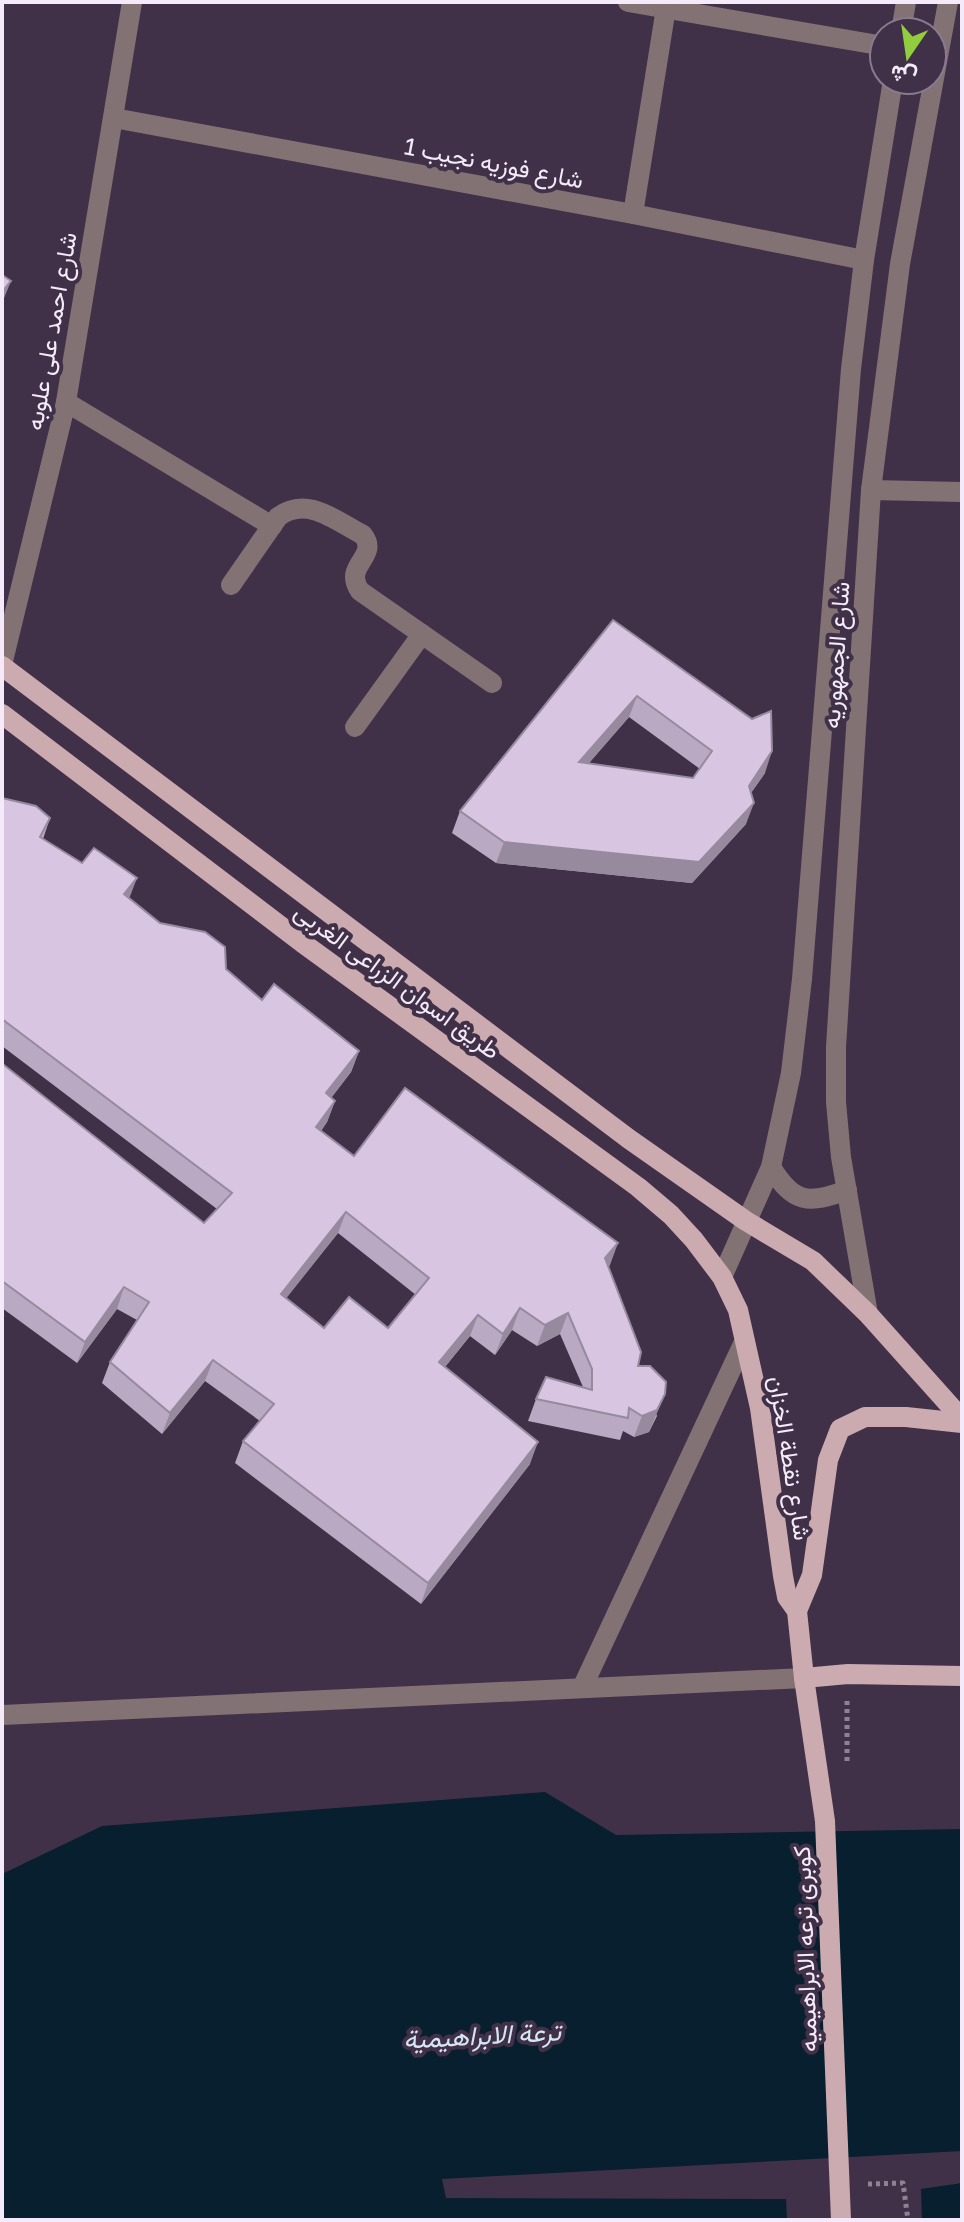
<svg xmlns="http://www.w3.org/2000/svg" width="964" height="2222" font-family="'Golos Text',Vazirmatn,sans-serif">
	<rect width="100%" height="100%" fill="#413148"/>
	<g fill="#071f2f">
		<path d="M545,1792L616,1835L962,1829V2151L442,2179L446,2198L786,2199L787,2220H2V1874L102,1826Z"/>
		<path d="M962,2183V2220H922L921,2189Z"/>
	</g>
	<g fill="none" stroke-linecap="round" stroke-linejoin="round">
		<g stroke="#8f8295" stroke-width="5" stroke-dasharray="4 4" stroke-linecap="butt">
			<path d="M847,1761V1699"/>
			<path d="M868,2184L903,2183L908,2220"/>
		</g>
		<g stroke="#827274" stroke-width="20">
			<path d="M628,2L884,46"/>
			<path d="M901,32L906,2"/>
			<path d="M114,118L633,214L864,260"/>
			<path d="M633,214L666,8"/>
			<path d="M66,402L272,526"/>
			<path d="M871,490L962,492"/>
			<path d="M231,585L278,517C307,495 336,521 363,535C380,557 342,565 360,591L492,683"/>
			<path d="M2,665L66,402L132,2"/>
			<path d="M355,727L422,634"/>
			<path d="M771,1167C793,1203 808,1205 847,1190"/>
			<path d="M722,1277L771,1167L791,1073L802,979L851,369L864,260L893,80"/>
			<path d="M868,1314L841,1157L836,1102V1047L871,490L900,264L948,2"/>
			<path d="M582,1688L744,1342"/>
			<path d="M2,1715L804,1678"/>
		</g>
		<g stroke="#cbabb0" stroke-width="20">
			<path d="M2,666L629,1139L746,1221L813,1261L868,1314L962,1419"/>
			<path d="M2,714L304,944L638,1187L671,1215L694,1240L722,1277L738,1310L760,1408L783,1576L787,1597L797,1611L804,1678L825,1821L841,2220"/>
			<path d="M797,1611L812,1575L828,1460L840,1429L865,1417H906L962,1423"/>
			<path d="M804,1678L848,1674L962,1676"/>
		</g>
	</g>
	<g fill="#baa9c2" fill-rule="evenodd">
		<path d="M613,620L765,773L751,793L746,824L692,883L496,863L452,833L460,811ZM629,717L700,769L693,778L588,764Z"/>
		<path d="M2,798L50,818L43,839L130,899L160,923L226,969L262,1000L359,1051L351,1072L331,1098L335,1101L327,1122L321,1131L354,1156L610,1265L608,1267L638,1366L657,1416L649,1432L634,1437L623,1431L620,1440L528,1421L536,1399L583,1387L560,1334L537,1346L512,1330L495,1355L470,1336L445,1367L530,1464L421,1604L235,1463L243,1441L260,1421L205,1381L162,1434L102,1383L110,1362L137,1320L117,1309L77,1363L2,1308V1067L204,1223L217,1209L2,1046ZM338,1233L416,1295L388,1328H324L286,1298Z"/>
	</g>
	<g fill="#978a9e">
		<path d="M11,281L2,303V292Z"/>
		<path d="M637,696L629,717L571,784L579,762Z"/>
		<path d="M772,751L765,773L741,807L749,786Z"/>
		<path d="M754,803L746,824L692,883L496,863L504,842Z"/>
		<path d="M137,878L129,899L124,894Z"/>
		<path d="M359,1051L351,1072L318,1115L326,1093Z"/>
		<path d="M335,1101L327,1122L308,1148L316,1127Z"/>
		<path d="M346,1212L338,1233L273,1315L281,1294Z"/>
		<path d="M618,1243L610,1265L597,1280L605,1258Z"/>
		<path d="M124,1287L117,1309L77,1363L85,1342Z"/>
		<path d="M520,1308L512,1330L495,1355L503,1334Z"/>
		<path d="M568,1313L560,1334L537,1346L545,1325Z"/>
		<path d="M478,1315L470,1336L431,1384L439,1362Z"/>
		<path d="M213,1360L205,1381L162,1434L170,1413Z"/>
		<path d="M665,1394L649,1432L634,1437L642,1416Z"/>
		<path d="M538,1442L530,1464L421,1604L428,1583Z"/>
	</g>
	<g fill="#d8c5e2" stroke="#978a9e" stroke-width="2" fill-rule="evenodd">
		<path d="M2,275L11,281L2,292Z"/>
		<path d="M613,620L752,719L771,711L772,751L749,786L754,803L699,862L504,842L460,811ZM637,696L712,751L693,778L579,762Z"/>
		<path d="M2,798L36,806L50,818L40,837L82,863L94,848L137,878L124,894L160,923L205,932L225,947L226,969L262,1000L274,984L359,1051L326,1093L335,1101L316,1127L354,1156L405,1088L618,1243L605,1258L641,1352L638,1366H650L666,1382L665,1394L657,1410L642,1416L629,1408L628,1418L536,1399L546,1377L592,1390V1369L568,1313L545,1325L520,1308L503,1334L478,1315L439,1362L538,1442L428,1583L243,1441L274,1404L213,1360L170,1413L110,1362L149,1302L124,1287L85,1342L2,1281V1067L4,1065L204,1223L232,1193L2,1019ZM346,1212L429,1278L388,1328L349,1297L324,1328L281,1294Z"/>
	</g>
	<g text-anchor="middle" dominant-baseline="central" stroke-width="8" stroke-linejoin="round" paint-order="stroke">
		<g font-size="24" fill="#f4eaf9" stroke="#413148">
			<text transform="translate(494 162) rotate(11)">شارع فوزيه نجيب 1</text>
			<text transform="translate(50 331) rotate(-80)">شارع احمد على علوبه</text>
			<text transform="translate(835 655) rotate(-86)">شارع الجمهوريه</text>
			<text transform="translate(398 980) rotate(36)">طريق اسوان الزراعى الغربى</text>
			<text transform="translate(791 1458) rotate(81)">شارع نقطة الخزان</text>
			<text transform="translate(804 1949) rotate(-92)">كوبرى ترعه الابراهيميه</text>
		</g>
		<g font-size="26" font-style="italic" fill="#d4e6f4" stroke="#413148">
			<text transform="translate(482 2035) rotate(-3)">ترعة الابراهيمية</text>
		</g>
	</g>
	<rect width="964" height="2222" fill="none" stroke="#f4eaf9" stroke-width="8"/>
	<g transform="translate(908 56) rotate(193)"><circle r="38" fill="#413148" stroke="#897b8f" stroke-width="2"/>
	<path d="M0-6L14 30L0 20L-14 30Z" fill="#91cd3f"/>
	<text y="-12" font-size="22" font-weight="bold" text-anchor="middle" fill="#f4eaf9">ش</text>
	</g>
</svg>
